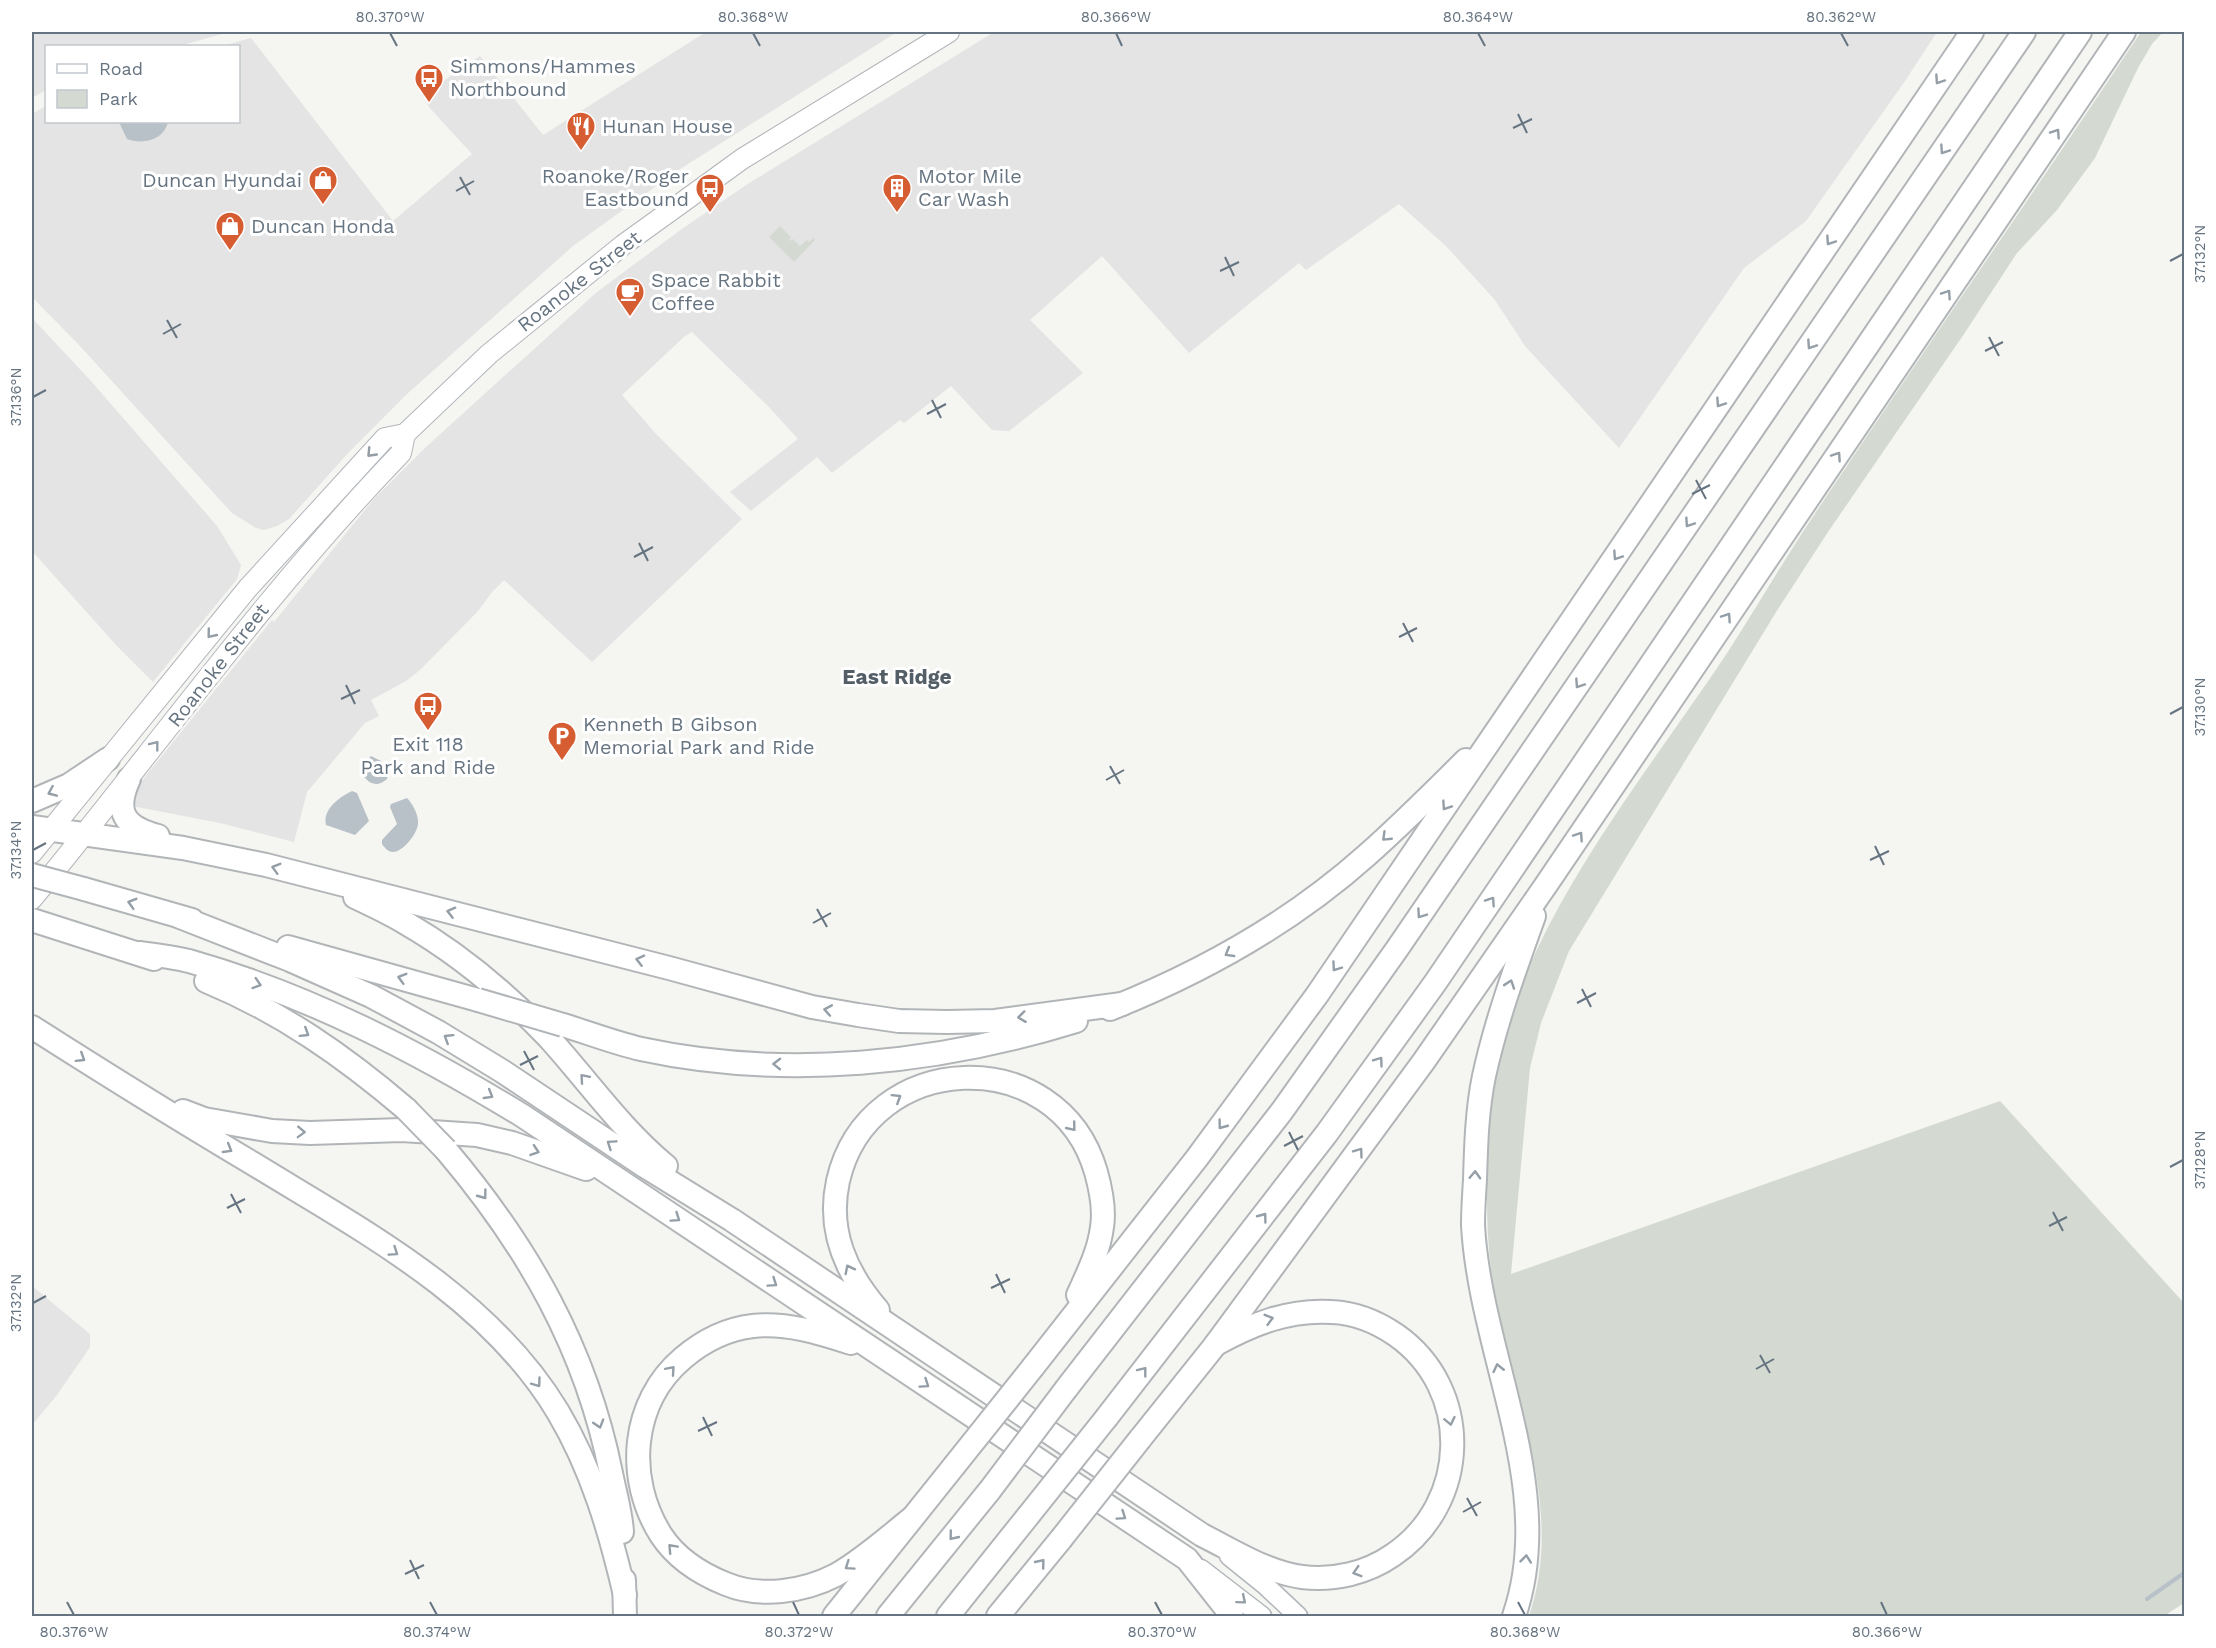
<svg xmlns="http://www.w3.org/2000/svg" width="2216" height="1648" font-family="'Work Sans',sans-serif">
	<rect width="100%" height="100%" fill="#f5f5f2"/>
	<g fill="#e3e4e3">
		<path d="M32,32H229L179,46H46V90L32,98Z"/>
		<path d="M706,32H897L677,171L573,246L407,394L349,452L289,519L277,526L264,530L256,528L232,513L80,346L32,297V114L46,106V122H238V46H223L251,38L393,221L472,154L428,106L426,98L430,91L442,82L480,56L543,135Z"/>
		<path d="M994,32H1937L1905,81L1806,221L1744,268L1619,448L1525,346L1495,300L1446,246L1399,204L1306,270L1299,263L1189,353L1102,256L1030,320L1083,373L1009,431L992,430L951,386L904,423L900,420L832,473L817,457L751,511L730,492L798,439L769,407L692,332L685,336L622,395L656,434L742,519L592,662L504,580L492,592L478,611L420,670L406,681L371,700L379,716L365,723L307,792L294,842L220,823L132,806L135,791L139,784L272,620L274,622L373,500L426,447L597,292L679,231L746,185Z"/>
		<path d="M32,318L90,380L217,526L241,565L237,579L153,682L117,646L32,551Z"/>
		<path d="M32,1286L90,1334V1347L57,1395L32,1425Z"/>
	</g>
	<g fill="#d4dad2">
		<path d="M2141,32H2163L2152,44L2138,68L2095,158L2057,210L2017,253L1964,334L1828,532L1778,609L1569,951L1541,1023L1530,1068L1511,1274L2000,1101L2184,1303V1603L2164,1616H1529C1565,1510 1515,1406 1496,1301C1486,1251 1486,1200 1488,1150C1489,1129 1489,1108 1492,1087C1518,927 1642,782 1729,650C1760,602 1788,553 1820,506C1926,347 2035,191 2141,32Z"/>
		<path d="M780,226L791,237L789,240L790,241L793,239L800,246L807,240L809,242L814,238L815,240L794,262L769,237Z"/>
	</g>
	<g fill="#b8c1c7">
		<path d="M119,122H168C164,140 143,145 127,139Z"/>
		<path d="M371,756L381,761L388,775L387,779C375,790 364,781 360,768Z"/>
		<path d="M352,791L357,793L369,821L355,835L326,825C322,809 340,797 352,791Z"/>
		<path d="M407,798C413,804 419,816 418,824C417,834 403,852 393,852C388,852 384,847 382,844V840L397,824L390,807L391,804Z"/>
	</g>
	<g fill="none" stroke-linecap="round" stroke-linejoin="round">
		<path stroke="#b8c1c7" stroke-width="4" d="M2147,1599L2184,1573"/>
		<g stroke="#b1b6ba" stroke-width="21">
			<g id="secondary">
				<path d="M1229,1556L1265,1585L1298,1616"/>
				<path d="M1201,1569L1262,1616"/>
			</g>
		</g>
		<g stroke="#b2b6ba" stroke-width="22">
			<g id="primary">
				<path d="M32,853L248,588L385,438L405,434L489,354L623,245L680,204L742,159L949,32"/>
				<path d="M32,899C154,750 267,592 401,453L405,434"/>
			</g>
		</g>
		<g stroke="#b2b5b8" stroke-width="26">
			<g id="highway">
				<path d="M129,779C114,812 124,827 158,836"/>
				<path d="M32,801L69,785L108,759"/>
				<path d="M32,827L183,848L266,865L669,968L812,1007L858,1015L899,1021L947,1022L995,1021L1122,1004"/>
				<path d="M84,889L192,920"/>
				<path d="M355,897C372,905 389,913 404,922C458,953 506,993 549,1038C588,1081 621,1129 666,1166"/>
				<path d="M180,917L290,960L371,996L438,1032L502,1071L646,1167L732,1220L1202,1535C1234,1551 1266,1572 1302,1577C1334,1581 1367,1573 1393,1555C1470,1503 1473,1389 1396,1335C1377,1322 1355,1313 1332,1312C1289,1309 1253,1324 1216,1344"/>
				<path d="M32,920L154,959"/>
				<path d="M288,947L478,1000"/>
				<path d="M140,953C156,955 173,957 189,961C309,995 418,1052 523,1116L1187,1559L1232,1616"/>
				<path d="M206,981C281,1012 344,1056 406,1109"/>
				<path d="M1110,1009C1203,972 1292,922 1367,855C1401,825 1434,792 1466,760"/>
				<path d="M563,1025C589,1033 615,1043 641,1049C785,1080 937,1064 1076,1021"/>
				<path d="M32,1027C104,1073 178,1119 252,1163C363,1231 489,1297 558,1412C592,1469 610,1531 625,1595"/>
				<path d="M183,1111L204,1119L272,1131L310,1133L402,1130L477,1135L512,1143L586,1169"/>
				<path d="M446,1150C528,1247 586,1348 611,1473C615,1493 621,1513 622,1532"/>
				<path d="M878,1310C846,1273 827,1231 838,1181C868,1049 1058,1041 1096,1172C1101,1190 1105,1209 1102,1227C1099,1251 1088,1273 1078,1295"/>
				<path d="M851,1343C820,1333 786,1322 753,1326C727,1329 703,1341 683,1358C631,1402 625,1478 661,1535C676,1558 701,1574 726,1584C760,1598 803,1592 836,1575C863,1560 888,1537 912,1518"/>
				<path d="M1033,1367L1197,1158L1317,995L1972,32"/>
				<path d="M1066,1389L1282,1111L1397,949L2024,32"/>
				<path d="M1107,1417L1327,1133L1435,983L2080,32"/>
				<path d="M1140,1439L1216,1344L1424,1061L1546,885L2124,32"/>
				<path d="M624,1580L625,1616"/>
				<path d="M834,1616L954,1466"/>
				<path d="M888,1616L990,1490"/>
				<path d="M948,1616L1028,1516"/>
				<path d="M998,1616L1061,1539"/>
				<path d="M1514,1616C1558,1489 1480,1355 1473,1225C1473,1210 1474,1195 1475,1180C1476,1145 1477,1110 1484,1076C1496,1021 1515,969 1534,916"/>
			</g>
		</g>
		<use href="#secondary" stroke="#fff" stroke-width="18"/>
		<use href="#primary" stroke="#fff" stroke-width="20"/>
		<use href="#highway" stroke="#fff" stroke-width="22"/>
		<g stroke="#b2b5b8" stroke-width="26" stroke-linecap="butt">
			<g id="highway-bridge">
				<path d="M32,875L84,889"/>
				<path d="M478,1000L563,1025"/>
				<path d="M406,1109L446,1150"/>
				<path d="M954,1466L1033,1367"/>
				<path d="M990,1490L1066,1389"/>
				<path d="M1028,1516L1107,1417"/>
				<path d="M1061,1539L1140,1439"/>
			</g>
		</g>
		<use href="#highway-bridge" stroke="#fff" stroke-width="22"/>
	</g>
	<defs><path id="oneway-chevron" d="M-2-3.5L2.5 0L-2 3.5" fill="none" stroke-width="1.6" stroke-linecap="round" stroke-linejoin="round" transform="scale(1.5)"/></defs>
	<g stroke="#949ea7">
		<use href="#oneway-chevron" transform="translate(1939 80) rotate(124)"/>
		<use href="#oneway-chevron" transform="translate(2056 133) rotate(-56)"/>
		<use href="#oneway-chevron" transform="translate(1944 150) rotate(124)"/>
		<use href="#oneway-chevron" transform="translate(1830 241) rotate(124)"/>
		<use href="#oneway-chevron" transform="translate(1947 294) rotate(-56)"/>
		<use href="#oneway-chevron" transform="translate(1811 345) rotate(124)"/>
		<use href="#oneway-chevron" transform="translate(1720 403) rotate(124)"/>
		<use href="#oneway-chevron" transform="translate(371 453) rotate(134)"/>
		<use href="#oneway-chevron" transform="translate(1837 456) rotate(-56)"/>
		<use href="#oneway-chevron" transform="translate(1689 523) rotate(124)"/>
		<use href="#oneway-chevron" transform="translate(1617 556) rotate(124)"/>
		<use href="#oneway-chevron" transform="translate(1727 617) rotate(-56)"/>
		<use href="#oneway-chevron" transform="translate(211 634) rotate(129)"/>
		<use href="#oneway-chevron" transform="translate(1579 684) rotate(124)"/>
		<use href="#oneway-chevron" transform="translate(155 745) rotate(-52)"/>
		<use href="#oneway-chevron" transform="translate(52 792) rotate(157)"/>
		<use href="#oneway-chevron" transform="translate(1446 806) rotate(124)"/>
		<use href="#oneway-chevron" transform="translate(1579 836) rotate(-56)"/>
		<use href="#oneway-chevron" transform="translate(1386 837) rotate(136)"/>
		<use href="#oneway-chevron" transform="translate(276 868) rotate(-164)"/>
		<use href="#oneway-chevron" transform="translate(1491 901) rotate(-56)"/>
		<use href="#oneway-chevron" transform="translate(132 903) rotate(-164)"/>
		<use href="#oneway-chevron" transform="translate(451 912) rotate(-166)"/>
		<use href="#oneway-chevron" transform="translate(1421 914) rotate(125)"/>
		<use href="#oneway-chevron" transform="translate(1229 953) rotate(150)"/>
		<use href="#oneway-chevron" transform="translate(640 960) rotate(-166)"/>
		<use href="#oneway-chevron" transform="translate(1336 967) rotate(125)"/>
		<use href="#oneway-chevron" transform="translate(402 978) rotate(-164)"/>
		<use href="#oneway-chevron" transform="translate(257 984) rotate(18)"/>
		<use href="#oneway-chevron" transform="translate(1510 984) rotate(-71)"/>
		<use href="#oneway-chevron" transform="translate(828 1010) rotate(-170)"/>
		<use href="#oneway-chevron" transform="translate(1022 1017) rotate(173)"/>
		<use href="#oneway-chevron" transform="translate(305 1033) rotate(32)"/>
		<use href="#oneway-chevron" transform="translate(448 1038) rotate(-148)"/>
		<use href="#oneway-chevron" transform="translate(81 1058) rotate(32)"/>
		<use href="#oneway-chevron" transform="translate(1379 1061) rotate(-54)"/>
		<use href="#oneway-chevron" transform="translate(777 1064) rotate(-179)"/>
		<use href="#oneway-chevron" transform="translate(584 1078) rotate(-131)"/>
		<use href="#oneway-chevron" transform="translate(489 1095) rotate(31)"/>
		<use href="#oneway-chevron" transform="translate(897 1098) rotate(-32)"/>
		<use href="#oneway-chevron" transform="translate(1222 1125) rotate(127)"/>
		<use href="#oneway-chevron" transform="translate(1072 1127) rotate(51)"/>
		<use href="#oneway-chevron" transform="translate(301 1132) rotate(2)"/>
		<use href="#oneway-chevron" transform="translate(611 1144) rotate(-146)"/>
		<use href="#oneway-chevron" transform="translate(228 1149) rotate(31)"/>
		<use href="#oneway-chevron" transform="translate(535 1151) rotate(19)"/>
		<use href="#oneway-chevron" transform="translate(1359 1152) rotate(-54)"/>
		<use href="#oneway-chevron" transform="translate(1475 1175) rotate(-88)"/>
		<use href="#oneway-chevron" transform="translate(483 1195) rotate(53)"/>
		<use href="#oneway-chevron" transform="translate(1263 1217) rotate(-53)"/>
		<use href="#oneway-chevron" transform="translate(676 1218) rotate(34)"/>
		<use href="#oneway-chevron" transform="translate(394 1252) rotate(34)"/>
		<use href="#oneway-chevron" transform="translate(849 1269) rotate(-117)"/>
		<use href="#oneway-chevron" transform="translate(773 1283) rotate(34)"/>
		<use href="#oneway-chevron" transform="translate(1269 1319) rotate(-16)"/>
		<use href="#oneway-chevron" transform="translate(1498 1368) rotate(-103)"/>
		<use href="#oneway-chevron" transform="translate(671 1370) rotate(-49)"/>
		<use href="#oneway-chevron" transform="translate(1143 1371) rotate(-52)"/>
		<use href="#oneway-chevron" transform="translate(537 1383) rotate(54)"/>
		<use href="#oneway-chevron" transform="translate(925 1384) rotate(34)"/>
		<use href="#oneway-chevron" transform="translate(1450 1421) rotate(78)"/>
		<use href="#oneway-chevron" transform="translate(599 1424) rotate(73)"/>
		<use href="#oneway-chevron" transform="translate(1122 1516) rotate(34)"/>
		<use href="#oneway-chevron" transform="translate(953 1536) rotate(129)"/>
		<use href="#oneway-chevron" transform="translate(672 1548) rotate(-133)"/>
		<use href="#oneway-chevron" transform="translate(1526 1559) rotate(-84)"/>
		<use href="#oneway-chevron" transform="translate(1041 1563) rotate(-51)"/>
		<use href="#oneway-chevron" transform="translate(849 1566) rotate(145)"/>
		<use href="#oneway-chevron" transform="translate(1357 1572) rotate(163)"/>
		<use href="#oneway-chevron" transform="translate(1242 1600) rotate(40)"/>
	</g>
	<path fill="none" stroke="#667481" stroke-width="2" d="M390,33L397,46M753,33L760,46M1116,33L1122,46M1478,33L1485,46M1841,33L1848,46M1518,114L1527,133M1513,128L1532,119M460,177L470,195M456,191L474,181M1225,257L1234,276M2170,261L2183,254M1220,271L1239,262M167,320L177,338M163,334L181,324M1989,337L1999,356M1985,351L2003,342M33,397L46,390M932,400L941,418M927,414L946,404M1696,480L1706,499M1692,494L1710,485M639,543L648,561M634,557L653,547M1403,623L1413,642M1399,637L1417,628M346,685L355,704M341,699L360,690M2170,714L2183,707M1110,766L1120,784M1106,780L1124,770M1875,846L1884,865M33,850L46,843M1870,860L1889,851M817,909L827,927M813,923L831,913M1582,989L1591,1007M1577,1003L1596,993M524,1051L534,1070M520,1065L538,1056M1289,1132L1298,1150M1284,1146L1303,1136M2170,1167L2183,1160M231,1194L241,1213M227,1208L245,1199M2053,1212L2063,1231M2049,1226L2067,1217M996,1274L1005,1293M991,1288L1010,1279M33,1303L46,1296M1760,1355L1770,1373M1756,1369L1774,1359M703,1417L712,1436M698,1431L717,1422M1467,1498L1477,1516M1463,1512L1481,1502M410,1560L419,1579M405,1574L424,1565M67,1602L74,1615M430,1602L437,1615M793,1602L799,1615M1155,1602L1162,1615M1518,1602L1525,1615M1881,1602L1887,1615"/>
	<defs>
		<g id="bus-pin" transform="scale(1.5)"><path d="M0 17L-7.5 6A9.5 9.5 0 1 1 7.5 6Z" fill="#d65c32" stroke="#fff"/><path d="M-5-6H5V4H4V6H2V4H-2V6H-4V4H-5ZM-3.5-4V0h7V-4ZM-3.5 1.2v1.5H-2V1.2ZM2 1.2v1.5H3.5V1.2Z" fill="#fff"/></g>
		<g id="restaurant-pin" transform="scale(1.5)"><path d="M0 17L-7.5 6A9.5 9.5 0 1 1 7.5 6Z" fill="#d65c32" stroke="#fff"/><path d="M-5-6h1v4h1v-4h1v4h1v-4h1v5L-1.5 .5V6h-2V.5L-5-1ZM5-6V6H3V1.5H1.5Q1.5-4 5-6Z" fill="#fff"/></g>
		<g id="shop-pin" transform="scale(1.5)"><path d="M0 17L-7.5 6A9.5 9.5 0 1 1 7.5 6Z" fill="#d65c32" stroke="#fff"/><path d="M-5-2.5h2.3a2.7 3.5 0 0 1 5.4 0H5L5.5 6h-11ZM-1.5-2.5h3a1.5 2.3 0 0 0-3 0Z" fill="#fff"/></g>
		<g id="building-pin" transform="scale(1.5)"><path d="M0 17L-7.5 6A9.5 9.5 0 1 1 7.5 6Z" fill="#d65c32" stroke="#fff"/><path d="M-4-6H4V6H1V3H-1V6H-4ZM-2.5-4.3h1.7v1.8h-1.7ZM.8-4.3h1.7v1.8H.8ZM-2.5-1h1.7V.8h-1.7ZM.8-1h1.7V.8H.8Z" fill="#fff"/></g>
		<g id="cafe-pin" transform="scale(1.5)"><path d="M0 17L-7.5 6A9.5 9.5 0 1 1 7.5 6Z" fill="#d65c32" stroke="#fff"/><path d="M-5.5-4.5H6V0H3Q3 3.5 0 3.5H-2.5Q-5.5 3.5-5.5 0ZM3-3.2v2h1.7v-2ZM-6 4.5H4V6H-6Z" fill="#fff"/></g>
		<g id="parking-pin" transform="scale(1.5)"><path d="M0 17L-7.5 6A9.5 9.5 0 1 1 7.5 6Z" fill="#d65c32" stroke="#fff"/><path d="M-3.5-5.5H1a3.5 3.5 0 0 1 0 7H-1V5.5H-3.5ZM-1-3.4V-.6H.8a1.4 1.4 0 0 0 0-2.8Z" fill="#fff"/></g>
	</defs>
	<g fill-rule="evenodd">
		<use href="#bus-pin" x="429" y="78"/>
		<use href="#restaurant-pin" x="581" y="126"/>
		<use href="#shop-pin" x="323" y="180"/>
		<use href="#bus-pin" x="710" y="188"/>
		<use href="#building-pin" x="897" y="188"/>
		<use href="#shop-pin" x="230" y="226"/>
		<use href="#cafe-pin" x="630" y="292"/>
		<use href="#bus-pin" x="428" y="706"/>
		<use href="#parking-pin" x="562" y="736"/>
	</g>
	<g text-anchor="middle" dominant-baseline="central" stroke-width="6" stroke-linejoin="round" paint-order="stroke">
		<g font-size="20" fill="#667481" stroke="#fff" text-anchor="start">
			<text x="450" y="66">Simmons/Hammes<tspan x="450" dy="23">Northbound</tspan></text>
			<text x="602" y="126">Hunan House</text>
			<text x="689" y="176" text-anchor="end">Roanoke/Roger<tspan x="689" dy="23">Eastbound</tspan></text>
			<text x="918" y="176">Motor Mile<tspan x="918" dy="23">Car Wash</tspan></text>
			<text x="302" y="180" text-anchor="end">Duncan Hyundai</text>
			<text x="251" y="226">Duncan Honda</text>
			<text x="651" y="280">Space Rabbit<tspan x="651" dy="23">Coffee</tspan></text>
			<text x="583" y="724">Kenneth B Gibson<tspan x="583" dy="23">Memorial Park and Ride</tspan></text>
			<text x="428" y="744" text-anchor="middle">Exit 118<tspan x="428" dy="23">Park and Ride</tspan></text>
		</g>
		<g font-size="20" fill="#667481" stroke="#fff">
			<text transform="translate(579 281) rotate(-38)">Roanoke Street</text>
			<text transform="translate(218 665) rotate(-52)">Roanoke Street</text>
		</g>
		<g font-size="21" font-weight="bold" fill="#545e67" stroke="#fff">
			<text x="897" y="676">East Ridge</text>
		</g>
	</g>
	<rect width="2216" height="1648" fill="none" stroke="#ffffff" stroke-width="66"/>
	<rect x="45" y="45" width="195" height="78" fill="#ffffff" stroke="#c2c7cd" stroke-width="1.5"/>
	<rect x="57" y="64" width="30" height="9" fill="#ffffff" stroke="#c2c7cd" stroke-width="1.5"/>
	<text x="99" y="75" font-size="18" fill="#667481">Road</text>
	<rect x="57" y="90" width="30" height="18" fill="#d4dad2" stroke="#c2c7cd" stroke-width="1.5"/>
	<text x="99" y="105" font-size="18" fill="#667481">Park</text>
	<rect x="33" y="33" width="2150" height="1582" fill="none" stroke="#667481" stroke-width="2"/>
	<g font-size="15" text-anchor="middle" fill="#667481">
		<text x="390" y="22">80.370°W</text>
		<text x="753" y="22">80.368°W</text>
		<text x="1116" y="22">80.366°W</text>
		<text x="1478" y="22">80.364°W</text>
		<text x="1841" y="22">80.362°W</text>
		<text transform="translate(2200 254) rotate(-90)" y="5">37.132°N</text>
		<text transform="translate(16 397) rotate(-90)" y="5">37.136°N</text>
		<text transform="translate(2200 707) rotate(-90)" y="5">37.130°N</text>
		<text transform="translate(16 850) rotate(-90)" y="5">37.134°N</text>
		<text transform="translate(2200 1160) rotate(-90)" y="5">37.128°N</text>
		<text transform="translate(16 1303) rotate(-90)" y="5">37.132°N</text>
		<text x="74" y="1637">80.376°W</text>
		<text x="437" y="1637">80.374°W</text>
		<text x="799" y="1637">80.372°W</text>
		<text x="1162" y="1637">80.370°W</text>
		<text x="1525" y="1637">80.368°W</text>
		<text x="1887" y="1637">80.366°W</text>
	</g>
</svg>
